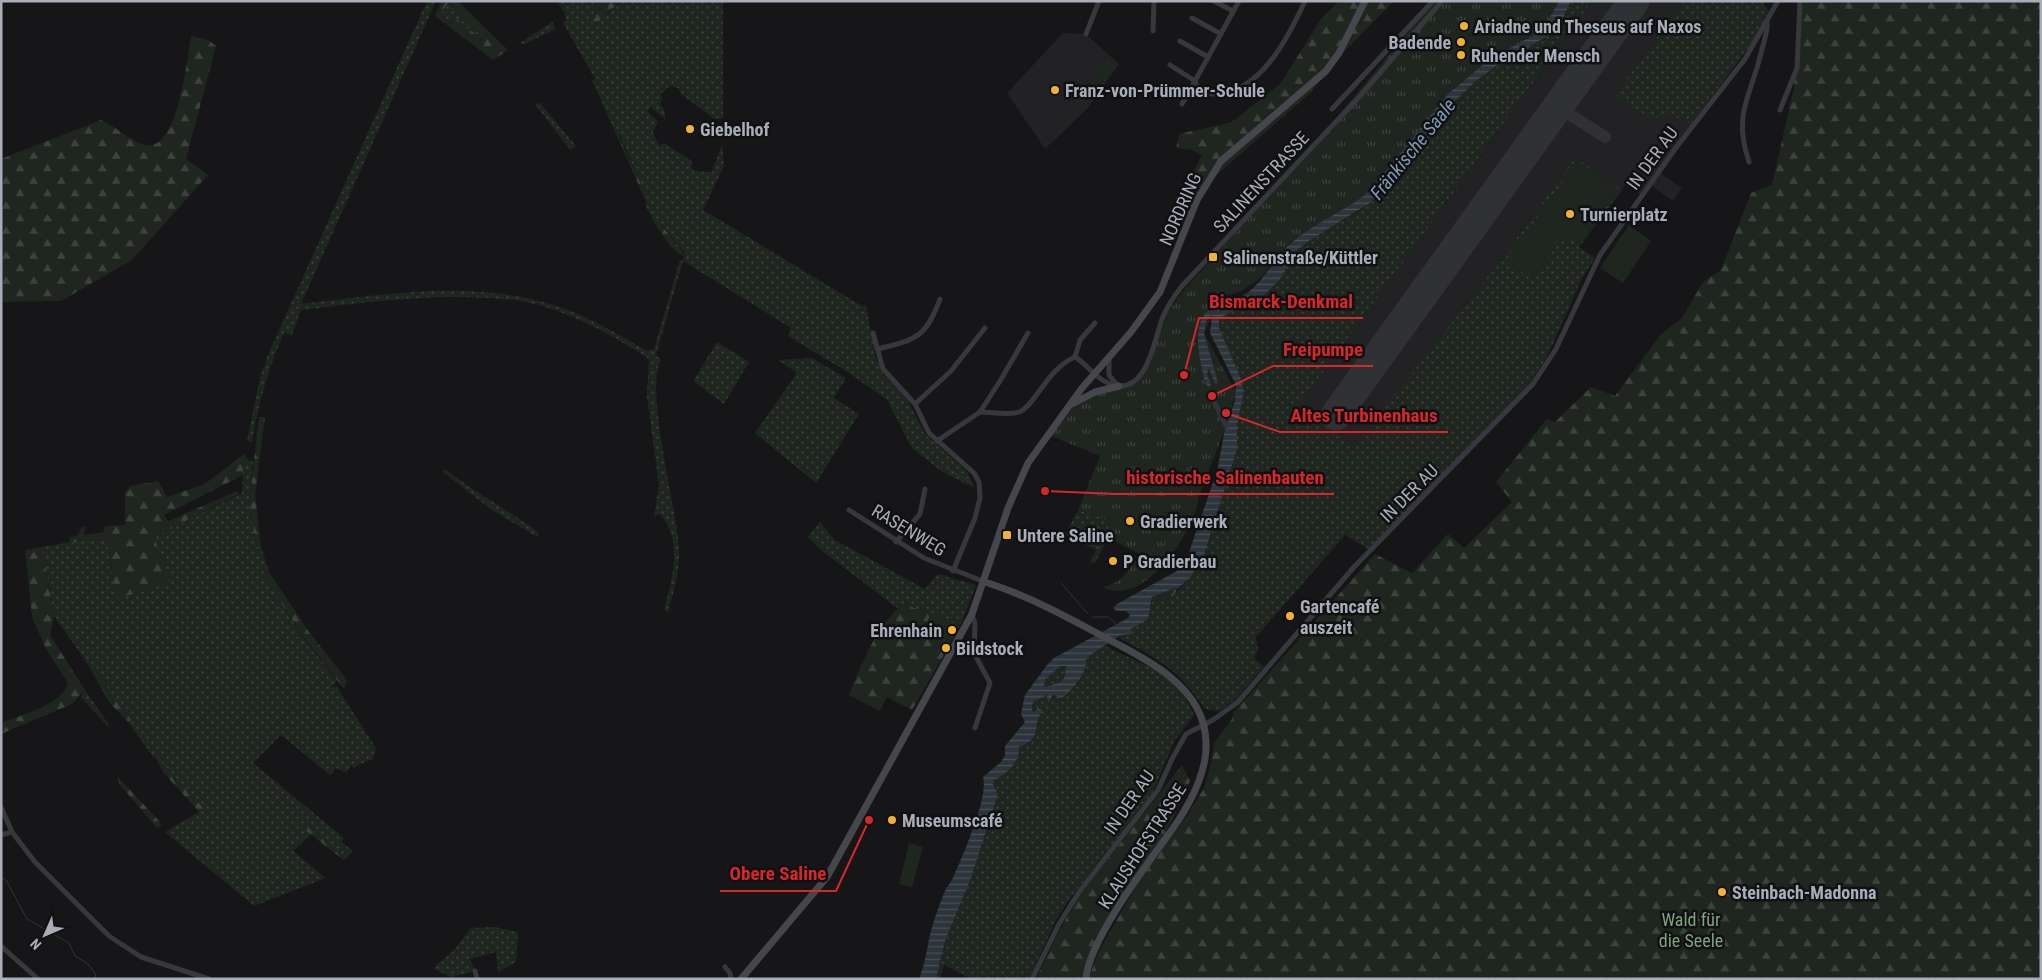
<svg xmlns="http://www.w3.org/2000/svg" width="2042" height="980" font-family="'Roboto Condensed',sans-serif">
	<defs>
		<pattern id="grass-dots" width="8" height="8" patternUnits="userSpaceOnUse" patternTransform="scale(1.25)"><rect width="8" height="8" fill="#1e261f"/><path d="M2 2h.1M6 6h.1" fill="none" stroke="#3c433d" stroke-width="1.8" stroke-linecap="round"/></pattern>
		<pattern id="forest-firs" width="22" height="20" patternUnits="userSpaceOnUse" patternTransform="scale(1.25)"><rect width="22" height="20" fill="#1e261f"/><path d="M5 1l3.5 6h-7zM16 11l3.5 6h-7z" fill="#3c433d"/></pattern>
		<pattern id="park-tufts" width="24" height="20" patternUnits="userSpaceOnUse" patternTransform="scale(1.25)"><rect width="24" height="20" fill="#1e261f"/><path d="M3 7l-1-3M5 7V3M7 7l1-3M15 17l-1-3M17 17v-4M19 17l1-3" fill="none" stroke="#3c433d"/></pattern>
		<pattern id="water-rules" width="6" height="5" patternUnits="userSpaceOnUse" patternTransform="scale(1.25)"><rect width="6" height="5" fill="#2c353c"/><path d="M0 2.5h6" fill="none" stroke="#485056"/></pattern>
	</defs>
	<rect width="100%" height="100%" fill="#161618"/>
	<g fill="#222225">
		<path d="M1592,1H1684L1615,95L1671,114L1690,126L1640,194L1626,184L1622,190L1575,157L1500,261L1354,448L1299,406Z"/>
		<path d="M1063,33L1086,34L1119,64L1088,108L1045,149L1007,93Z"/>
		<path d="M1660,173L1682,188L1673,201L1652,186Z"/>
	</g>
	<g fill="url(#grass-dots)">
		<path d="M427,1H436L301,304C391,294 483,277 570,311C597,321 622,337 647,351L654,349L680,260H683L685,253L662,225L657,223L656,226L645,204L648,202L620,135L617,136L592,80L595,79L563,23L566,20L564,12L557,1H594L596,16L609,13L621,1H723V118L714,119L681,94L678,88L670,86L661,94L662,98L660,104L665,111V119L651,107L647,111L658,122L653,132L659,146L664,143L692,161L691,168L696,171L712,172L722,144L724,166L703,210L862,306L866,305L875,355L883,374L907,399L925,434L967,471L974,488L941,471L912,448L887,400L849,373L788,336L791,328L683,261L656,355L661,360C644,388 677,510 679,548C680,570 674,591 668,612L664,609C673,578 683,540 660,514L654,517L659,485L647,396L649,359C613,335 556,304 513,300C439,292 376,301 301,310L291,337L289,334L284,333C268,369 258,404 252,442L247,441L260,378L268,355Z"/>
		<path d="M1571,1H1592L1299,406L1354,447L1500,261L1575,157L1622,190L1579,247L1595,258L1583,276L1547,357L1528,387L1368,549L1345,535L1256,637L1258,649L1254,658L1264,667L1235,700L1220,711L1205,709C1178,669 1160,660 1119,638L1121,635L1131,634V629L1147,619L1152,602L1168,600L1190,578L1204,555L1219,511L1218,506L1237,449V426L1244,391L1240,376L1219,328V319L1236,309L1253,306L1307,241L1361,210L1445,111L1476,81L1496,66L1551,34L1561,22Z"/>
		<path d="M1684,1H1762L1772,16L1690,126L1671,114L1652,119L1615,95Z"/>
		<path d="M448,2L480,29L475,34L458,20L447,22V25L440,20L444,15L442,11Z"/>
		<path d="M552,22L556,29L525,44L520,43Z"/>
		<path d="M540,103L576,146L570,150L535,104Z"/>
		<path d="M717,342L749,362L724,404L693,381Z"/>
		<path d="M812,358L846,378L834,398L859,414L816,483L755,433L797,373L778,360Z"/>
		<path d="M244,454L249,461H253L249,505L257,547H261L269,572L263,575L300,633L337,681L331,687H337L376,748L373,759L358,765L355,768L351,766L346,773L336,768L330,775L281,735L253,763L344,838L341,842L353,851L344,860L341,858L343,856L301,826L311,834L293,851L326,878L254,906L165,832L204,809L157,757L154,758L128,722L130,720L89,662L87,663L54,616L42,547L107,536L116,598L170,580L153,537L242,493Z"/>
		<path d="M445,469C475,493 509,510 539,533L537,537L492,510L443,472Z"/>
		<path d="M1078,510L1109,520L1108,538L1095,563L1090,561L1096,550L1065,535Z"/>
		<path d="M820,522L835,540L925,589L938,574L976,585L960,626L931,613L902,604L897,608L821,550L808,537Z"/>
		<path d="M1105,646L1162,673L1184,694L1194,715L1174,742L1152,794L1072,896L1057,918L1029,979H972L944,965L940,979H936L945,941L971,878L998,794L993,784L994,780C1007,774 1020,761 1019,747C1037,739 1040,728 1038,709L1035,712L1032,710V702L1048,695V700L1077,684L1086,666V658Z"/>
		<path d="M1061,666H1066C1068,686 1059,681 1046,687L1044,685L1046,678Z"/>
		<path d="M85,690L109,725L108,727L81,697Z"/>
		<path d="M494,927L518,932L516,962L498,972L496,952L470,959L475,971L455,976V979L433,968L454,950L471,928Z"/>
	</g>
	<g fill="url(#forest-firs)">
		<path d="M441,1H458L508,50L493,60L447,25V22L458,20L475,34L479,30L449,2L442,11L444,15L440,20L435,16Z"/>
		<path d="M594,1H621L594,25L592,22L596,16Z"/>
		<path d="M1339,1H1394L1339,57L1310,93L1212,179L1187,225L1173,211L1202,155L1192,150L1176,148L1179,134L1232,122L1281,83L1321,19Z"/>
		<path d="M1799,1H2041V979H1090L1091,972L1098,953L1140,879L1187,816L1204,788L1211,764L1214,743L1232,719L1234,712L1375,554L1412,573L1448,534L1464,548L1512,502L1496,482L1547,419L1555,422L1591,387L1615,396L1661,334L1682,318L1703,282L1721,270L1751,193L1772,185L1794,87Z"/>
		<path d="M191,36L208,40L216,46L186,159L208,175L132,260L61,301L1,302V159L101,120C116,126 129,141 145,145C178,153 187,58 191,36Z"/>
		<path d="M618,134L649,202L647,204L617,136Z"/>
		<path d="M659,222L684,253V257L671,247L656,226Z"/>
		<path d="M259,417H265L255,495L261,547H257L249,505Z"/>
		<path d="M244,454L243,475L164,515L168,521L237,491L238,494L154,537L170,580L150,590L116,598L107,537L70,543L69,538L78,535L82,527H85L84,535L104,532L105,526L125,525V492L131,486L158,481L167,497L205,484Z"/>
		<path d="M42,547L54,616L50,635L85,690L72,704L1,734V723C21,715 62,705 68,683L46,649L32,617L25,550Z"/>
		<path d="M269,572L309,632L344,676L347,682L344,689L300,632L263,575Z"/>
		<path d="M1175,588L1177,589C1173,601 1162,601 1152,602V597Z"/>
		<path d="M902,604L931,613L925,628L952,641L912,710L887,697L880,711L849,695C863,660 875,630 902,604Z"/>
		<path d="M89,662L131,720L128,722L110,703L87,663Z"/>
		<path d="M155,757H157L204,809L199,812L163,772Z"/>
		<path d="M1182,765L1190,781L1164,837L1120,903L1084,979H1036L1057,935L1078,897Z"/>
		<path d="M117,776L161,823L160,827L157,828L120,785Z"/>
		<path d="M302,823L343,855L341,858L300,826Z"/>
	</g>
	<g fill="url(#park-tufts)">
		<path d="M1433,1H1564L1550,27L1473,76L1370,195L1291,242L1277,256L1262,277L1241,291L1220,298L1204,333L1236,392L1225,429L1199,496C1195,531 1145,609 1103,587C1123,583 1129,570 1140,554L1108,538L1109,520L1078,510L1100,456L1051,436L1080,399L1134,381L1150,359L1168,312L1182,292L1318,141Z"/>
		<path d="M931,613L960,626L952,641L925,628Z"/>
	</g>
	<g fill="#1e261f">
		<path d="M1107,58L1116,66L1104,80L1095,71Z"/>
		<path d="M1094,86L1096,88L1066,123L1063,120Z"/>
		<path d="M1578,161L1619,189L1582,239L1561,240L1532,279L1506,261Z"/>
		<path d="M1629,225L1651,241L1623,283L1600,268Z"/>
		<path d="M909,843L923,847L912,887L899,884Z"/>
	</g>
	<path fill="url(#water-rules)" fill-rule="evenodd" d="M1559,1H1571L1561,22L1551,34L1496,66L1476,81L1445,111L1370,203L1307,242L1298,250L1280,279L1253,306L1236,309L1219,319V328L1240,376L1244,391L1237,426V449L1204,555L1190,578L1177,589L1175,588L1152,597L1148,619L1131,629V634L1121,635L1086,658C1088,673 1073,689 1062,698L1053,695L1048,703V695L1032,702V710L1034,712L1038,709L1042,710C1032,729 1043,737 1019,747C1020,762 1007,774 994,780L993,784L998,794L971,878L945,941L936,979H919C926,962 927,945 932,927C936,915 940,902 945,891C947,886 951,883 953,878C962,857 989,797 983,777L1001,762L1005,755V746L1025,722L1021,714L1025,695L1047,665L1054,658L1128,618L1130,615L1126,611H1117L1113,608L1117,604L1177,571L1185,564L1217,471L1225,429L1235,401L1236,385L1210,333L1212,315L1206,321L1204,333L1218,383L1215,384L1209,368L1207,374L1211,386L1208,387L1205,382C1201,363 1194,340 1201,321C1210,298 1235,304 1251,290C1267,276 1275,257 1291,243C1316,222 1346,211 1371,190L1447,95L1490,59L1543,30ZM1061,666H1066C1064,686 1063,680 1046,687L1044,685L1046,678Z"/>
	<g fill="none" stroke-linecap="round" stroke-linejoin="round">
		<g stroke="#2c353c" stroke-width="1">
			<path d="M947,468L973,484"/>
			<path d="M1061,583L1088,614"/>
			<path d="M1093,617H1109L1117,625"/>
			<path d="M1,877L6,880L27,919L69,943L75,956L87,963L95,973L96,979"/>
		</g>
		<path stroke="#2c353c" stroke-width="5" d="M1215,403L1226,426"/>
		<path stroke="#303135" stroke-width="12" d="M1558,107L1605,137"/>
		<path stroke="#303135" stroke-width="31" d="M1336,415L1634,1"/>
		<g stroke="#37383d" stroke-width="5">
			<path d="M1214,1L1233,11"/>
			<path d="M1192,18L1221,34"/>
			<path d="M1153,31L1154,1"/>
			<path d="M1086,34L1099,1"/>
			<path d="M1180,41L1208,57"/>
			<path d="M1170,65L1195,81L1239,1"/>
			<path d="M1195,81C1198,92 1205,94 1215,94C1260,94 1289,36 1305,1"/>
			<path d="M1182,104L1195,81"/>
			<path d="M1332,109L1433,1"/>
			<path d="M1780,110L1797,68L1800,1"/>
			<path d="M1749,162C1732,112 1752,95 1762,49C1764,41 1768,31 1767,22"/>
			<path d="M873,333L883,369L915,404L929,433L974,473L979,482L980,498L975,518L953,571"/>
			<path d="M878,349C916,340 926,337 940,299"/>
			<path d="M1075,357L1080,340L1095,323"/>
			<path d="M1109,358V375L1118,386"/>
			<path d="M915,404L951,371L985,328"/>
			<path d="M980,412C991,412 1009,416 1019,412C1034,407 1048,368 1075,357C1087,364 1095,378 1108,383C1146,400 1154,341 1162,319C1167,307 1174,296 1182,286L1360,96L1442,1"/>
			<path d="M937,441L980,412L1000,381L1028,333"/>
			<path d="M849,510L924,558L985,582"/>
			<path d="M896,542L920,514L925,489"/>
			<path d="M972,614L975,624L974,653L990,683L975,728"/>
			<path d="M1,807L12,832L35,862L109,936L141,957L209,979"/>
			<path d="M1,835L12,832"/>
			<path d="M1,946L38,979"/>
			<path d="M725,967L730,973L731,979"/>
			<path d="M475,971L477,979"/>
			<path d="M1032,979L1059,924L1079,892L1158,790L1172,759L1186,734L1213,720L1238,702L1354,567L1533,384L1556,349L1600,255L1675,149L1745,59L1778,1"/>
		</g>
		<g stroke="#45474d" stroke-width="7">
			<path d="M1072,404L1095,392L1119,386"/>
			<path d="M985,582C1029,596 1067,617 1108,639C1128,650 1151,661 1169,676C1231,725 1205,786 1166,838C1144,868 1088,943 1086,979"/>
			<path d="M741,979L827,877L972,614L1008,508L1028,463L1082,388L1131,332L1160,292L1197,200L1221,161L1326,71L1339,53L1365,1"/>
		</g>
	</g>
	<g fill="#f2b134" stroke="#111113" stroke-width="2">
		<circle cx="1464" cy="26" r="5"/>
		<circle cx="1461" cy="42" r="5"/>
		<circle cx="1461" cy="55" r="5"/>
		<circle cx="1055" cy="90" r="5"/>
		<circle cx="690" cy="129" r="5"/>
		<circle cx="1570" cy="214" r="5"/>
		<rect x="1208" y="252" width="10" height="10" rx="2.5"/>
		<circle cx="1130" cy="521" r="5"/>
		<rect x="1002" y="530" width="10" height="10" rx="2.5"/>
		<circle cx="1113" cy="561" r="5"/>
		<circle cx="1290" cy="616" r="5"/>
		<circle cx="952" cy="630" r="5"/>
		<circle cx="946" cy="648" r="5"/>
		<circle cx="892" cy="820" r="5"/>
		<circle cx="1722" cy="892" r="5"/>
	</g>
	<g text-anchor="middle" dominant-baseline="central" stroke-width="5" stroke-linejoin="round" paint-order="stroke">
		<g font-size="18" font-weight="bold" fill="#a8adb8" stroke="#111113" text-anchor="start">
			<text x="1474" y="26">Ariadne und Theseus auf Naxos</text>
			<text x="1451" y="42" text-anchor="end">Badende</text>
			<text x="1471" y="55">Ruhender Mensch</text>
			<text x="1065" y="90">Franz-von-Prümmer-Schule</text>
			<text x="700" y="129">Giebelhof</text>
			<text x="1580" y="214">Turnierplatz</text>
			<text x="1223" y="257">Salinenstraße/Küttler</text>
			<text x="1140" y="521">Gradierwerk</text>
			<text x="1017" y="535">Untere Saline</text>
			<text x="1123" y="561">P Gradierbau</text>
			<text x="1300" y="606">Gartencafé<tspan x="1300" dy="21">auszeit</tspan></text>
			<text x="942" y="630" text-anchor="end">Ehrenhain</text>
			<text x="956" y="648">Bildstock</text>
			<text x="902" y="820">Museumscafé</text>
			<text x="1732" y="892">Steinbach-Madonna</text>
		</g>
		<g font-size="18" fill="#a8adb8" stroke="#111113">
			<text transform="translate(1652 158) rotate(-54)">IN DER AU</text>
			<text transform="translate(1261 182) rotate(-47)">SALINENSTRASSE</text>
			<text transform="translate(1180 209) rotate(-66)">NORDRING</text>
			<text transform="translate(1409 493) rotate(-45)">IN DER AU</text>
			<text transform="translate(909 530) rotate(31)">RASENWEG</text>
			<text transform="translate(1129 802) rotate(-55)">IN DER AU</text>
			<text transform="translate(1142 846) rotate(-57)">KLAUSHOFSTRASSE</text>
		</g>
		<g font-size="18" fill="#7fa381" stroke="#111113">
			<text x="1691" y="919">Wald für<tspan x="1691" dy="21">die Seele</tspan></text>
		</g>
		<g font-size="19" font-style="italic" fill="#7f9bb3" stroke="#111113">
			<text transform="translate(1413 149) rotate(-51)">Fränkische Saale</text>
		</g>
	</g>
	<path fill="none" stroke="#d62828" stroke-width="2" d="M1184 375L1199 318H1363M1212 396L1273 366H1373M1226 413L1280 432H1448M1045 491L1116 494H1334M869 820L836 891H720"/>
	<g fill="#d62828" stroke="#111113" stroke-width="2">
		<circle cx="1184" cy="375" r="5"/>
		<circle cx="1212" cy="396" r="5"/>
		<circle cx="1226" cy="413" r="5"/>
		<circle cx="1045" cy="491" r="5"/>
		<circle cx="869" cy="820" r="5"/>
	</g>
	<g font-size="19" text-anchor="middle" font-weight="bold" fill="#d62828" stroke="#111113" stroke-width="5" stroke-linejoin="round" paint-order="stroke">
		<text x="1281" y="308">Bismarck-Denkmal</text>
		<text x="1323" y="356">Freipumpe</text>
		<text x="1364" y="422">Altes Turbinenhaus</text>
		<text x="1225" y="484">historische Salinenbauten</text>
		<text x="778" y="880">Obere Saline</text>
	</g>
	<rect width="2042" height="980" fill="none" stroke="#a8adb8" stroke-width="5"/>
	<g transform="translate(45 935) rotate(225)" stroke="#111113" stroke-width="4" paint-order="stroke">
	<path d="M0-4L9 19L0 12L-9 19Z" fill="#a8adb8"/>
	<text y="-8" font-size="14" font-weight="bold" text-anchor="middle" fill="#a8adb8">N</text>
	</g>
</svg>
